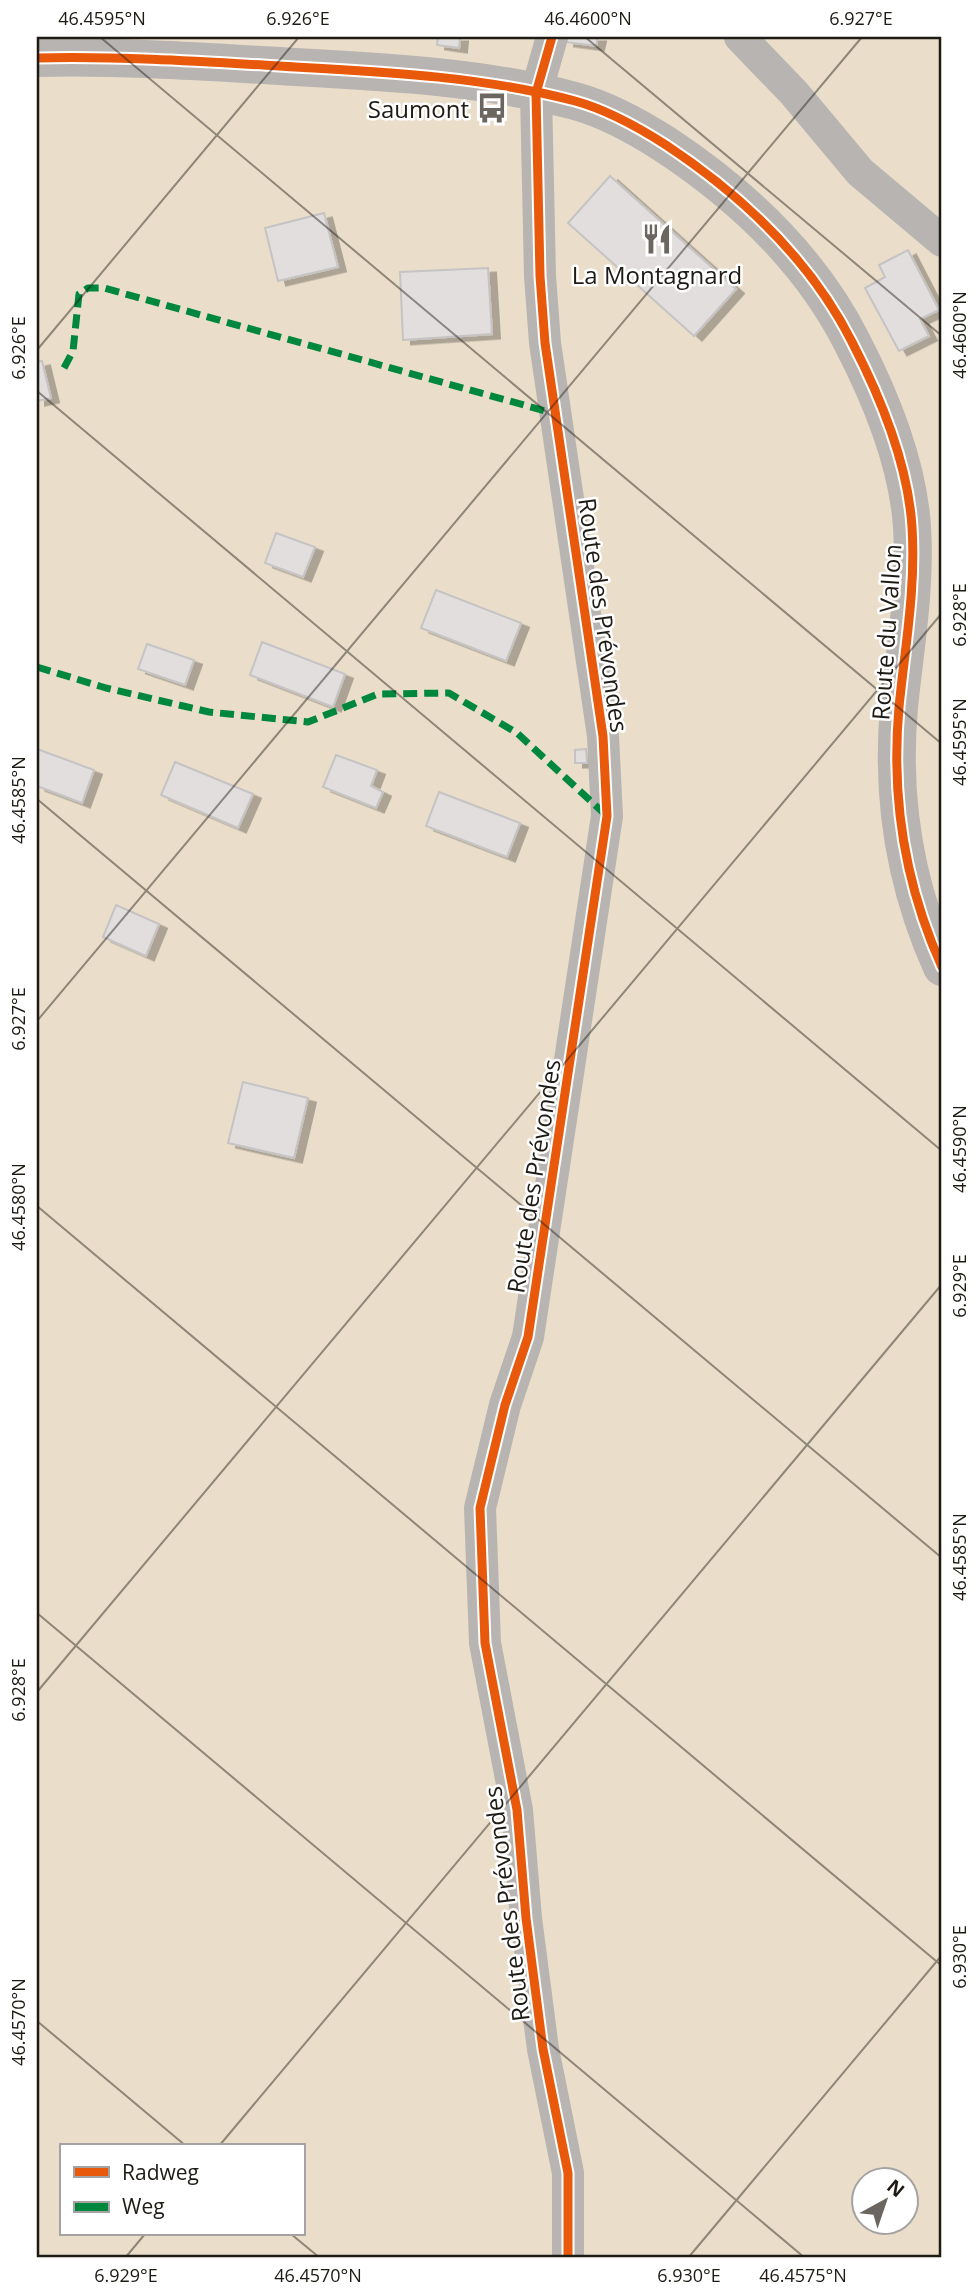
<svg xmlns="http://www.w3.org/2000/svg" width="979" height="2295" font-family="'Open Sans',sans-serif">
	<defs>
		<filter id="shadow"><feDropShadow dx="8" dy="4.5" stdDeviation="0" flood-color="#0004"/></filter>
	</defs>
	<rect width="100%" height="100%" fill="#f9f5ed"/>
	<path fill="#eadeca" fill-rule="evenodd" d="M37,37H942V2258H37ZM61,2146H303V2234H61ZM864,2180H906V2222H864Z"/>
	<g fill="#e1dedd" stroke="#c5c3c3" stroke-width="2" filter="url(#shadow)">
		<path d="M438,37H460L459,48L437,45Z"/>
		<path d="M567,37H598L596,46L566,42Z"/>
		<path d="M610,176L736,289L694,336L568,223Z"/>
		<path d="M324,213L338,267L278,281L265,228Z"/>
		<path d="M908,250L939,310L920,319L929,336L899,351L865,288L885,277L879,265Z"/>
		<path d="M488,268L492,334L403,340L400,272Z"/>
		<path d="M42,361L51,398L37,401V362Z"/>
		<path d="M276,533L315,547L303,577L265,563Z"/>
		<path d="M436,590L521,623L506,661L421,628Z"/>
		<path d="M262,642L345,674L333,707L250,675Z"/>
		<path d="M147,644L194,660L185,685L138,669Z"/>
		<path d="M37,749L94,770L82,803L37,786Z"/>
		<path d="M586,749L587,763H575V750Z"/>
		<path d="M336,755L377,770L371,786L383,792L376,808L323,787Z"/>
		<path d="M175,762L253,794L238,828L161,795Z"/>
		<path d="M439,792L520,823L507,857L426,826Z"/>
		<path d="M116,905L159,924L146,956L103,937Z"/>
		<path d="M243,1082L308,1098L294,1158L228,1143Z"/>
	</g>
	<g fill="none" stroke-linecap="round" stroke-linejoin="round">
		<g stroke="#b8b4b1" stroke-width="32">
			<path d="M552,37L536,93L540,276L545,343L603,736L607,816L528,1337L505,1405L480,1508L485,1643L517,1810L526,1918L543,2049L568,2173V2258"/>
			<path d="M740,37L794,93L860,172L942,241"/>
		</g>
		<path stroke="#b8b4b1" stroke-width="38" d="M37,58C123,56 209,62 295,67C387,72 485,77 575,101C608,110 638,127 666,145C743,196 810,259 852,342C881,398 908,464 912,527C916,588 905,647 899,707C891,796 905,885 942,967"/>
		<g stroke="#00873e" stroke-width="7" stroke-dasharray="14 7" stroke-linecap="butt">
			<path d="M64,368L73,351L79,294L88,288H104L556,414"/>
			<path d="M37,667L106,688L209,712L308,722L378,694L449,693L517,733L607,816"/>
		</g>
		<g stroke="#fff" stroke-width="13">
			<g id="cycleway">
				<path d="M552,37L536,93L540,276L545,343L603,736L607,816L528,1337L505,1405L480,1508L485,1643L517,1810L526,1918L543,2049L568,2173V2258"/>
				<path d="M37,58C123,56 209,62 295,67C387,72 485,77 575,101C608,110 638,127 666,145C743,196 810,259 852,342C881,398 908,464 912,527C916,588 905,647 899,707C891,796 905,885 942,967"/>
			</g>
		</g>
		<use href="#cycleway" stroke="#e8590c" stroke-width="9"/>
	</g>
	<path fill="none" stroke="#1e1a14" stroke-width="2" stroke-opacity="0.45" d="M100,37L942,744M585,37L942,336M37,350L299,37M37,391L942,1151M37,799L942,1558M37,1021L862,37M37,1206L942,1966M37,1613L805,2258M37,1692L942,613M37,2021L186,2146M219,2146L942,1284M291,2234L320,2258M125,2258L145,2234M688,2258L942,1955"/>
	<defs>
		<g id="bus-bare" transform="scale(2.415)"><path d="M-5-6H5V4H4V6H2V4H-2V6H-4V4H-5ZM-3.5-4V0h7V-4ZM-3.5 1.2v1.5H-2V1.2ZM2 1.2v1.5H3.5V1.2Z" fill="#6b6760" stroke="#fff" stroke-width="2.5" paint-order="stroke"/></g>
		<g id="restaurant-bare" transform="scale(2.415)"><path d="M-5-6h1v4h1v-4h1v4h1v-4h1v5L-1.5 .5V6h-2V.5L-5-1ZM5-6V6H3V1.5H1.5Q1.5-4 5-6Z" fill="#6b6760" stroke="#fff" stroke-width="2.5" paint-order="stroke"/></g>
	</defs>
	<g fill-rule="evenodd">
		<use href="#bus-bare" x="492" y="108"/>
		<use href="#restaurant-bare" x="657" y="239"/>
	</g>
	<g text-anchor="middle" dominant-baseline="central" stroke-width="5" stroke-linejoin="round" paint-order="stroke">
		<g font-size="24" fill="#1e1a14" stroke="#fff" text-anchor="end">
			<text x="469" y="108">Saumont</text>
			<text x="657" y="274" text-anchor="middle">La Montagnard</text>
		</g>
		<g font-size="24" fill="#1e1a14" stroke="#fff">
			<text transform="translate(604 615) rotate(82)">Route des Prévondes</text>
			<text transform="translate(886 632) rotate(-86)">Route du Vallon</text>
			<text transform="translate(533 1176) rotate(-81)">Route des Prévondes</text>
			<text transform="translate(506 1904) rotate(-97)">Route des Prévondes</text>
		</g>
	</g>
	<rect width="979" height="2295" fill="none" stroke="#ffffff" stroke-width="77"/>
	<rect x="60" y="2144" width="245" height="91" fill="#ffffff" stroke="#a5a3a1" stroke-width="2"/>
	<rect x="74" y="2167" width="35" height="10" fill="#e8590c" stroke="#a5a3a1" stroke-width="2"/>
	<text x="122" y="2180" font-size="21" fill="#1e1a14">Radweg</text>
	<rect x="74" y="2202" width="35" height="10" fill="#00873e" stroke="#a5a3a1" stroke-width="2"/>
	<text x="122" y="2214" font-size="21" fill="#1e1a14">Weg</text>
	<g transform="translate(885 2201) rotate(40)"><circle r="33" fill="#ffffff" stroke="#a5a3a1" stroke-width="2"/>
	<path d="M0-5L12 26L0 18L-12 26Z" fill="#6b6760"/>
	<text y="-10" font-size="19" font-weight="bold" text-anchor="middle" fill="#1e1a14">N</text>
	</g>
	<rect x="38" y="38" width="902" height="2218" fill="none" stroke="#1e1a14" stroke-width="2.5"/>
	<g font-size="18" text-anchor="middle" fill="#1e1a14">
		<text x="102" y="25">46.4595°N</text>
		<text x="298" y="25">6.926°E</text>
		<text x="588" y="25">46.4600°N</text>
		<text x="861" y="25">6.927°E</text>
		<text transform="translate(960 335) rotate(-90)" y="6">46.4600°N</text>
		<text transform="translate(19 348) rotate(-90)" y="6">6.926°E</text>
		<text transform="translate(960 615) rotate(-90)" y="6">6.928°E</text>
		<text transform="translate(960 742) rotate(-90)" y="6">46.4595°N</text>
		<text transform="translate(19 800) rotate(-90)" y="6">46.4585°N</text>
		<text transform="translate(19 1019) rotate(-90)" y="6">6.927°E</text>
		<text transform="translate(960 1149) rotate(-90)" y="6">46.4590°N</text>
		<text transform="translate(19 1207) rotate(-90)" y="6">46.4580°N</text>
		<text transform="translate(960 1286) rotate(-90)" y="6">6.929°E</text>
		<text transform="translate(960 1557) rotate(-90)" y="6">46.4585°N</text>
		<text transform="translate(19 1690) rotate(-90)" y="6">6.928°E</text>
		<text transform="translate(960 1957) rotate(-90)" y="6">6.930°E</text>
		<text transform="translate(19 2022) rotate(-90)" y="6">46.4570°N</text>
		<text x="126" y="2282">6.929°E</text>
		<text x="318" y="2282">46.4570°N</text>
		<text x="689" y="2282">6.930°E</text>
		<text x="803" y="2282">46.4575°N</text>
	</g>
</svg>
